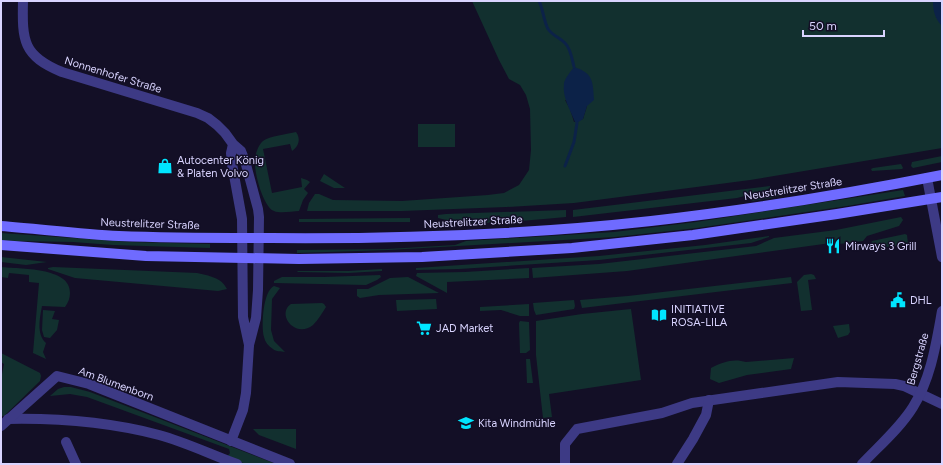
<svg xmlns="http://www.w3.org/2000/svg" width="943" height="465" font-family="Figtree,sans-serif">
	<rect width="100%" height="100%" fill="#130f26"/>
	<g fill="#12302f" fill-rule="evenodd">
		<path d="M472,1H942V148L750,180L574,203L506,207L402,211H307L309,203L315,194H319L333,200L402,201L488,195L504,193L519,185L529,170L531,150L530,109L526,95L520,85L509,79L499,60ZM565,100L587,106L583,119L574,122L570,109Z"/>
		<rect x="418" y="124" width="37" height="23"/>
		<path d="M296,132C301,139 299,146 292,151L290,144L263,149L272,193L302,187L301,178L307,180L310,182L304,189L308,193L303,200L299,211C292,211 281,214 274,211C263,207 254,172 255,161C255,155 258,145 263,141C269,136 288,134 296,132Z"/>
		<path d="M942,156V162L913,168L911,166L912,162Z"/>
		<path d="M901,164L903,168L902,169L872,171L871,169L873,168Z"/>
		<path d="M324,174L345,188H334L320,181Z"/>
		<path d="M770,186V189L737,198L573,217V210Z"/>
		<path d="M793,188L794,191L772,198L752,201L751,200Z"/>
		<path d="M903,190L905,196L847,206L697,228L615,237L389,250L297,253V250L387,249L455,245L466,241L614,232L696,222Z"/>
		<path d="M566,210V217C527,220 475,228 438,218V215L446,214Z"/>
		<path d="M901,217L903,220L899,226L867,236L863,241L839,244L838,242L627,271L533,278L532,268L599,264L756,246L774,238L836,230Z"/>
		<path d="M410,218V222H299V219Z"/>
		<path d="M1,233L131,242L210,244V248L113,245L73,242L16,241L1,240Z"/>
		<path d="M905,234L907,235L908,244L870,249V245L872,241Z"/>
		<path d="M769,236V237L751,243L599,260L459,269L416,270V268L599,256L705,245Z"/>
		<path d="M1,257L47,262L26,265L1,262Z"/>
		<path d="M1,267C19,269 71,267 70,293C70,298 68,303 65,307L42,306C40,317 36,334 46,343L43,352L46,359L33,353L39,283L29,282V275L9,273L8,278L1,277Z"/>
		<path d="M53,267L197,273C209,276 221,277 227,289L218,291L75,278L48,269V268Z"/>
		<path d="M529,268V278L447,282V293L416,276L417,273L465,272Z"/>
		<path d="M382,269V271L348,273L298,272L297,271H348Z"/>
		<path d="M811,274L814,275L816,279L808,280L812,310L801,311L797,282L804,275Z"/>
		<path d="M380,275L381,277L377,280L366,285L274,283V281L282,277H324Z"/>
		<path d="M408,277L439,293L379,295L360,298L357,296V289H368L390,278Z"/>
		<path d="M791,277L792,283L582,308L580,300L628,296Z"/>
		<path d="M274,286L280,288L272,299L271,330L274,341L285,352C281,351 276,352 273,349C268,346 265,342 264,337C261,326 263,291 274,286Z"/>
		<path d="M436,299L437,309L397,311L396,300Z"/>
		<path d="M574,300L575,306L574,309L536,315L534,310L533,303Z"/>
		<path d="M322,303L324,304L326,307C322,313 318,320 313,325C295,339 276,314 291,304Z"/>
		<path d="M529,304V316H520L501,310L480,311V307Z"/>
		<path d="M631,309L641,380L549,394L552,417L543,418L536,355V321L582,314Z"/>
		<path d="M43,310L55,311L52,319L59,320L57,330L50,338L44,337L42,330Z"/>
		<path d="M520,321L529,322L530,350L526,353H520L519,323Z"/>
		<path d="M849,324L850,332L848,335L838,338L833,326Z"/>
		<path d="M1,353L40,373L41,376L40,381L4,416H1V379L4,364L1,362Z"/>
		<path d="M794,358L791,369L747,375L719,383L710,379L711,368C722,362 734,358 746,362Z"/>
		<path d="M526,359H530L533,383H527Z"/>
		<path d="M64,387H71L90,392L276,464H246L227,457L230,453L229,449L87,397L70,394L50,396L58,389Z"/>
		<path d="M253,429H296V449L259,435Z"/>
	</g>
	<g fill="#0c2248">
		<path d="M933,1H942V26C935,19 933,11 933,1Z"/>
		<path d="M574,67C593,73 593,81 594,100L587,106L583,119L577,123L575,122C570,109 562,97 564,83C565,78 571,71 574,67Z"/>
	</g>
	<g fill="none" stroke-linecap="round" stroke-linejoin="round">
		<g stroke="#0c2248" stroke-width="3">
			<path d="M539,1C543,9 544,22 548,29C553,36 560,38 565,43C571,49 572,59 574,67"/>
			<path d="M565,166L574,142L577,123"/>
		</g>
		<g stroke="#3d3a85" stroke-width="10">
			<path d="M23,1C22,41 23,56 62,72L197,113L208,118L217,125L225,133L233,144L241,151L245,161L258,209L259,217L258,290L256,318L249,345L243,317L242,219L232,164L231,153L233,144"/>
			<path d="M927,178L942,257"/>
			<path d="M8,419C59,418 109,422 159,435C185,442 212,455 237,464"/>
			<path d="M1,426L57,376L89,384L290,464"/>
			<path d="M231,441L243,410L246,393L249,345"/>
			<path d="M66,442L76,464"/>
			<path d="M565,464V444L577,429L662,413L692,403L838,382L895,384L904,386L942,404"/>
			<path d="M677,464L693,439L706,415L709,400"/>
			<path d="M862,464C879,446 900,428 913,407C931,378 936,344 942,311"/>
		</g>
		<g stroke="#6f6bff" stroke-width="10">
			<path d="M1,226C40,229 80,234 119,236C170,238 221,238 271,238C398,239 525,235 651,221C749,210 846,194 942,175"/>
			<path d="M1,245L146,256L299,259L422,257L572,248L693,235L837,214L942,197"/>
		</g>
	</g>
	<defs>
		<g id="shop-bare" transform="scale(1.2)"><path d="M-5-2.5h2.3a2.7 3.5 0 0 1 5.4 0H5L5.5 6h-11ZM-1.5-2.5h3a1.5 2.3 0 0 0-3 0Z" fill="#00e5ff" stroke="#130f26" stroke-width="2.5" paint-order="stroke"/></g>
		<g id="restaurant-bare" transform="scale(1.2)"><path d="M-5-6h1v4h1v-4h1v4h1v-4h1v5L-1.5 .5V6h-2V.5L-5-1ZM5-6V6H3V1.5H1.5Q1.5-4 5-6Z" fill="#00e5ff" stroke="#130f26" stroke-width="2.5" paint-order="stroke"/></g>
		<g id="civic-bare" transform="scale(1.2)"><path d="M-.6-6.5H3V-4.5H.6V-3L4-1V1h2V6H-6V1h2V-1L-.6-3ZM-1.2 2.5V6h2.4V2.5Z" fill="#00e5ff" stroke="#130f26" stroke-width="2.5" paint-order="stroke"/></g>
		<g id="library-bare" transform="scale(1.2)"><path d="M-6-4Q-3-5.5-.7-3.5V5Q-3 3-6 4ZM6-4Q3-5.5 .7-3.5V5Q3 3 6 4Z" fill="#00e5ff" stroke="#130f26" stroke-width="2.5" paint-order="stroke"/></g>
		<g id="supermarket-bare" transform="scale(1.2)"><path d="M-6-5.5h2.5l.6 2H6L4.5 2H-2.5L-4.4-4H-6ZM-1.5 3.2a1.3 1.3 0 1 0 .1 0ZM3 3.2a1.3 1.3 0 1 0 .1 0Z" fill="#00e5ff" stroke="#130f26" stroke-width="2.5" paint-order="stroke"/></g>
		<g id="school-bare" transform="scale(1.2)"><path d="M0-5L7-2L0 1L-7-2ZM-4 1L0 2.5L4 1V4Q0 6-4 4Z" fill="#00e5ff" stroke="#130f26" stroke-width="2.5" paint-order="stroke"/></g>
	</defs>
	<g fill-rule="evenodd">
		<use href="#shop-bare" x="165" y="166"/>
		<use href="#restaurant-bare" x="833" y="246"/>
		<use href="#civic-bare" x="898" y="300"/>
		<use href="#library-bare" x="659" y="315"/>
		<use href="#supermarket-bare" x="424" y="328"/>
		<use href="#school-bare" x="466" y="423"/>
	</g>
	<g text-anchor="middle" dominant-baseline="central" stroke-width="3" stroke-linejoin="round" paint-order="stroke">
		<g font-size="11" fill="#d9d4ff" stroke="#130f26">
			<text transform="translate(113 75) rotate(17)">Nonnenhofer Straße</text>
			<text transform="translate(793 189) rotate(-9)">Neustrelitzer Straße</text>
			<text transform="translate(473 222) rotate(-3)">Neustrelitzer Straße</text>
			<text transform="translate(150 224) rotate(2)">Neustrelitzer Straße</text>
			<text transform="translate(918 359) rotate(-74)">Bergstraße</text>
			<text transform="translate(116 384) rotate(20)">Am Blumenborn</text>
		</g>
		<g font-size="11" fill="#d9d4ff" stroke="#130f26" text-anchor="start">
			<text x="177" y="160">Autocenter König<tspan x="177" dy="13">&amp; Platen Volvo</tspan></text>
			<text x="845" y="246">Mirways 3 Grill</text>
			<text x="910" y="300">DHL</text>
			<text x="671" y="309">INITIATIVE<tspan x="671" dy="13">ROSA-LILA</tspan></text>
			<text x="436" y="328">JAD Market</text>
			<text x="478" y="423">Kita Windmühle</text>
		</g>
	</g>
	<rect width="943" height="465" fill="none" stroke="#d9d4ff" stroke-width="4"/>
	<path d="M803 30v6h81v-6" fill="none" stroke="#d9d4ff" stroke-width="2"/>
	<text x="809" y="30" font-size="12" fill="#d9d4ff" stroke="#130f26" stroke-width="3" paint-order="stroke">50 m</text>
</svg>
